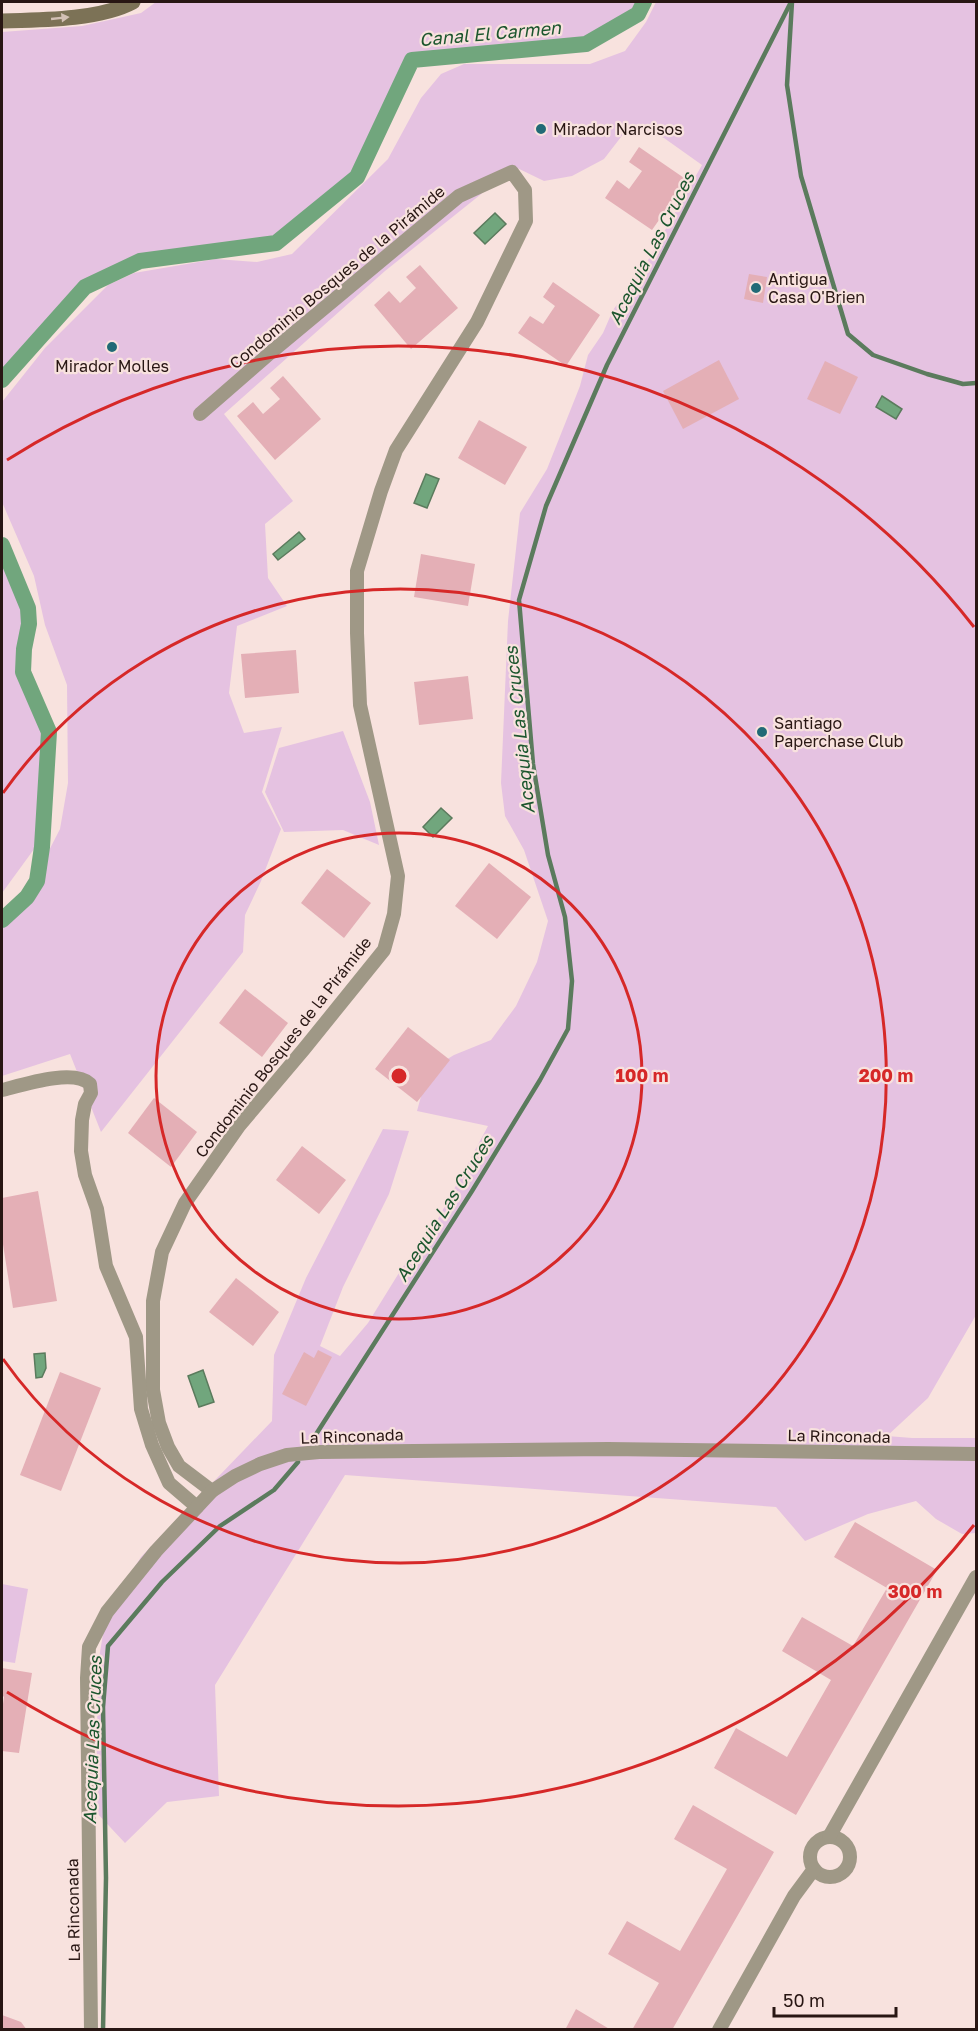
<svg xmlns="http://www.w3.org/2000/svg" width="978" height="2031" font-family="'Golos Text',sans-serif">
	<rect width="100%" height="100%" fill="#f8e2de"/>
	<g fill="#e5c2e1">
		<path d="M156,2H638L634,10L584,39L409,55L353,173L274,238L139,256L82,283L2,372V32L82,26L141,13Z"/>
		<path d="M656,2H976V1315L928,1398L887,1436L912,1438H976V1533L962,1534L936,1519L916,1501L868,1514L805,1541L776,1507L345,1475L215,1685L219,1796L167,1802L125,1843L96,1812L98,1664L107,1610L141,1557L272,1421L274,1355L306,1278L383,1129L409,1131L389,1194L343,1287L320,1346L340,1356L368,1323L402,1268L432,1230L488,1126L417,1111L428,1071L454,1055L491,1040L516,1006L537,962L548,921L524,850L505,816L501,783L508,621L520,513L547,469L580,386L588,355L603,333L613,310L643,269L702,165L664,138L631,124L604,159L572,176L544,181L511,165L480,195L385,271L224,414L293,501L265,524L268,578L287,606L237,626L229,693L244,733L282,727L262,792L281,829L261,881L245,915L243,952L101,1132L70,1054L2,1076V912L10,907L39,870L60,829L68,783L67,685L45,625L34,576L2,502V402L45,348L108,285L134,273L216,259L257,262L292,254L388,159L421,98L441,74L464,64H590L625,51L646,22Z"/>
		<path d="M2,555L24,595L28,674L45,711V749L37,845L2,893Z"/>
		<path d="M343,731L370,802L379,845L343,830L284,832L265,792L279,748Z"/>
		<path d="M2,1584L28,1589L15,1663L2,1661Z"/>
	</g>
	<g fill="#71a67d" stroke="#5b7b5d" stroke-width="1.5">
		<path d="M495,213L506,224L485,244L474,233Z"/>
		<path d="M882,396L902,409L896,419L876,407Z"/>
		<path d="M426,474L439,479L427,508L414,503Z"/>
		<path d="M299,532L305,539L278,560L273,554Z"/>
		<path d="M441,808L452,818L433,837L423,827Z"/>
		<path d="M45,1353L46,1368L42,1377L36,1378L34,1354Z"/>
		<path d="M203,1370L214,1402L199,1407L188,1376Z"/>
	</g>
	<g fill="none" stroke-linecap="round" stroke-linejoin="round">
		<g stroke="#5b7b5d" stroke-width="4.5">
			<path d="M792,2L787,85L801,176L848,334L873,355L927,374L963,384L976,383"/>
			<path d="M313,1439L472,1191L540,1080L568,1029L572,981L565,917L548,855L533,764L519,600L546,506L607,365L791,2"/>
			<path d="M103,2030L106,1878L103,1707L108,1646L162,1582L220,1526L274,1490L298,1462"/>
		</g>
		<g stroke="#71a67d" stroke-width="16">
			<path d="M2,380L85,287L140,261L276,243L357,177L412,60L586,44L638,14L644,2"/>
			<path d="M2,545L28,608L29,624L24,649L23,672L49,732L42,847L37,881L27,897L2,920"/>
		</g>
	</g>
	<g fill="#e4afb6">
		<path d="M639,147L687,180L652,230L605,198L617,180L629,189L642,171L629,162Z"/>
		<path d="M420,265L458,308L411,349L374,305L389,291L400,303L416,288L406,277Z"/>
		<path d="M749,274L767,277L763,303L744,299Z"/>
		<path d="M553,282L600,315L566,366L518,333L530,316L543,324L555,306L543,297Z"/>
		<path d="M719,360L739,399L683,429L663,391Z"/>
		<path d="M825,361L858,377L840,414L807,399Z"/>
		<path d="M283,376L321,419L275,460L237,416L253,402L263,414L280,399L270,388Z"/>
		<path d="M479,420L527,447L505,485L458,458Z"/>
		<path d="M421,554L475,564L468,606L414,597Z"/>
		<path d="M296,650L299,693L245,698L241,654Z"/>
		<path d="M468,676L473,719L419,725L414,682Z"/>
		<path d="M489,863L531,897L497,939L455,906Z"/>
		<path d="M327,869L371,903L344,938L301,903Z"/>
		<path d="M245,989L288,1023L262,1057L219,1023Z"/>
		<path d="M408,1027L450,1060L417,1102L375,1069Z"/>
		<path d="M154,1098L197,1132L171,1167L128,1133Z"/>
		<path d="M302,1146L346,1180L319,1214L276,1180Z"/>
		<path d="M38,1191L57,1301L13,1308L2,1238V1198Z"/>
		<path d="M236,1278L279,1312L253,1346L209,1312Z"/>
		<path d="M318,1350L332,1357L306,1406L282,1394L304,1352L314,1358Z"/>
		<path d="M60,1372L101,1388L61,1491L20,1475Z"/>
		<path d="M855,1522L937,1570L796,1815L714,1768L736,1728L787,1757L831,1680L782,1651L802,1617L853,1646L887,1588L834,1557Z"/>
		<path d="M2,1668L32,1673L19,1753L2,1751V1711L4,1697L2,1695Z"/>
		<path d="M693,1805L774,1852L672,2030H632L659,1983L608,1954L627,1921L680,1951L727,1869L674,1839Z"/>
		<path d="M576,2009L611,2030H565Z"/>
		<path d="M2,2015L21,2022L27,2030H2Z"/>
	</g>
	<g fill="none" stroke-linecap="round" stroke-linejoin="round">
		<g stroke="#9f9886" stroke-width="14">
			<path d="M200,414L270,353L459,196L512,172L525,190L526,221L477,322L396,450L381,491L357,571V633L360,705L398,876L394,914L384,950L304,1049L239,1126L185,1203L162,1252L153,1301V1390L159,1423L168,1447L179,1466L212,1491"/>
			<path d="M2,1090C22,1085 74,1068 90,1084L91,1093L85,1104L82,1120L81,1151L85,1175L97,1209L106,1266L136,1337L141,1409L152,1445L169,1483L197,1507"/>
			<circle cx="830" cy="1857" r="20"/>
			<path d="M829,1837L976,1577"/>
			<path d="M91,2030L87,1678L89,1647L107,1612L156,1551L212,1491L235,1476L260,1464L287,1455L319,1452L608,1449L976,1454"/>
			<path d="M719,2030L794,1896L814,1869"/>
		</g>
		<path stroke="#7c7256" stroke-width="15" d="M2,21C40,20 100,20 133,2"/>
	</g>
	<defs><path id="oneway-solid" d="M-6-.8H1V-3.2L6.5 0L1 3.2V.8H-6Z" transform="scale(1.5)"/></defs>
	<use fill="#d3c0b5" href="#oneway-solid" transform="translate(60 18) rotate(-6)"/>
	<g fill="none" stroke="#d62828" stroke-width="3">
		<circle cx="399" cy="1076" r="243"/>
		<path d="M3 793A487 487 0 1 1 3 1359"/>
		<path d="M974 1525A730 730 0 0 1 7 1692M7 460A730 730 0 0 1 974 627"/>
	</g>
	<g fill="#216a76" stroke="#f8e2de" stroke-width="2">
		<circle cx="541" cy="129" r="6"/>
		<circle cx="756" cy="288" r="6"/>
		<circle cx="112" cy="347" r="6"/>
		<circle cx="762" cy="732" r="6"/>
	</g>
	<g text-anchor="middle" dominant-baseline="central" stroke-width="4.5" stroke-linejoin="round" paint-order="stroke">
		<g font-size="16" fill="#281613" stroke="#f8e2de" text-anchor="start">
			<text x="553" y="129">Mirador Narcisos</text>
			<text x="768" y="279">Antigua<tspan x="768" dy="18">Casa O'Brien</tspan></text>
			<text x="112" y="366" text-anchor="middle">Mirador Molles</text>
			<text x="774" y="723">Santiago<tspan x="774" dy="18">Paperchase Club</tspan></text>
		</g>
		<g font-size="16" fill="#281613" stroke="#f8e2de">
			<text transform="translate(337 277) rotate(-40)">Condominio Bosques de la Pirámide</text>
			<text transform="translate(283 1047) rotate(-52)">Condominio Bosques de la Pirámide</text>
			<text transform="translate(352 1436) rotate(-2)">La Rinconada</text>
			<text transform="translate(839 1436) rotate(1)">La Rinconada</text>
			<text transform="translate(73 1910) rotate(-91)">La Rinconada</text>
		</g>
		<g font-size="18" font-style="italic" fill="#1c562e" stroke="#f8e2de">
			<text transform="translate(490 33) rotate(-5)">Canal El Carmen</text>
			<text transform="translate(651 248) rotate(-63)">Acequia Las Cruces</text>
			<text transform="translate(519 730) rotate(-96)">Acequia Las Cruces</text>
			<text transform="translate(444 1208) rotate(-58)">Acequia Las Cruces</text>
			<text transform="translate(92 1740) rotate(-88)">Acequia Las Cruces</text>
		</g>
	</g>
	<circle cx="399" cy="1076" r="9" fill="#d62828" stroke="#f8e2de" stroke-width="3"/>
	<g font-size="18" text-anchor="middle" font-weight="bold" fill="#d62828" stroke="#f8e2de" stroke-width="4.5" stroke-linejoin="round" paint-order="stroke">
		<text x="642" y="1082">100 m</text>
		<text x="886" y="1082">200 m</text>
		<text x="915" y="1598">300 m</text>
	</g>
	<rect width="978" height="2031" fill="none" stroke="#281613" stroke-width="6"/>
	<path d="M774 2007v9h122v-9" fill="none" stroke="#281613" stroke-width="3"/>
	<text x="783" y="2007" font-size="18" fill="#281613" stroke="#f8e2de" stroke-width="4.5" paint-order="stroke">50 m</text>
</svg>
